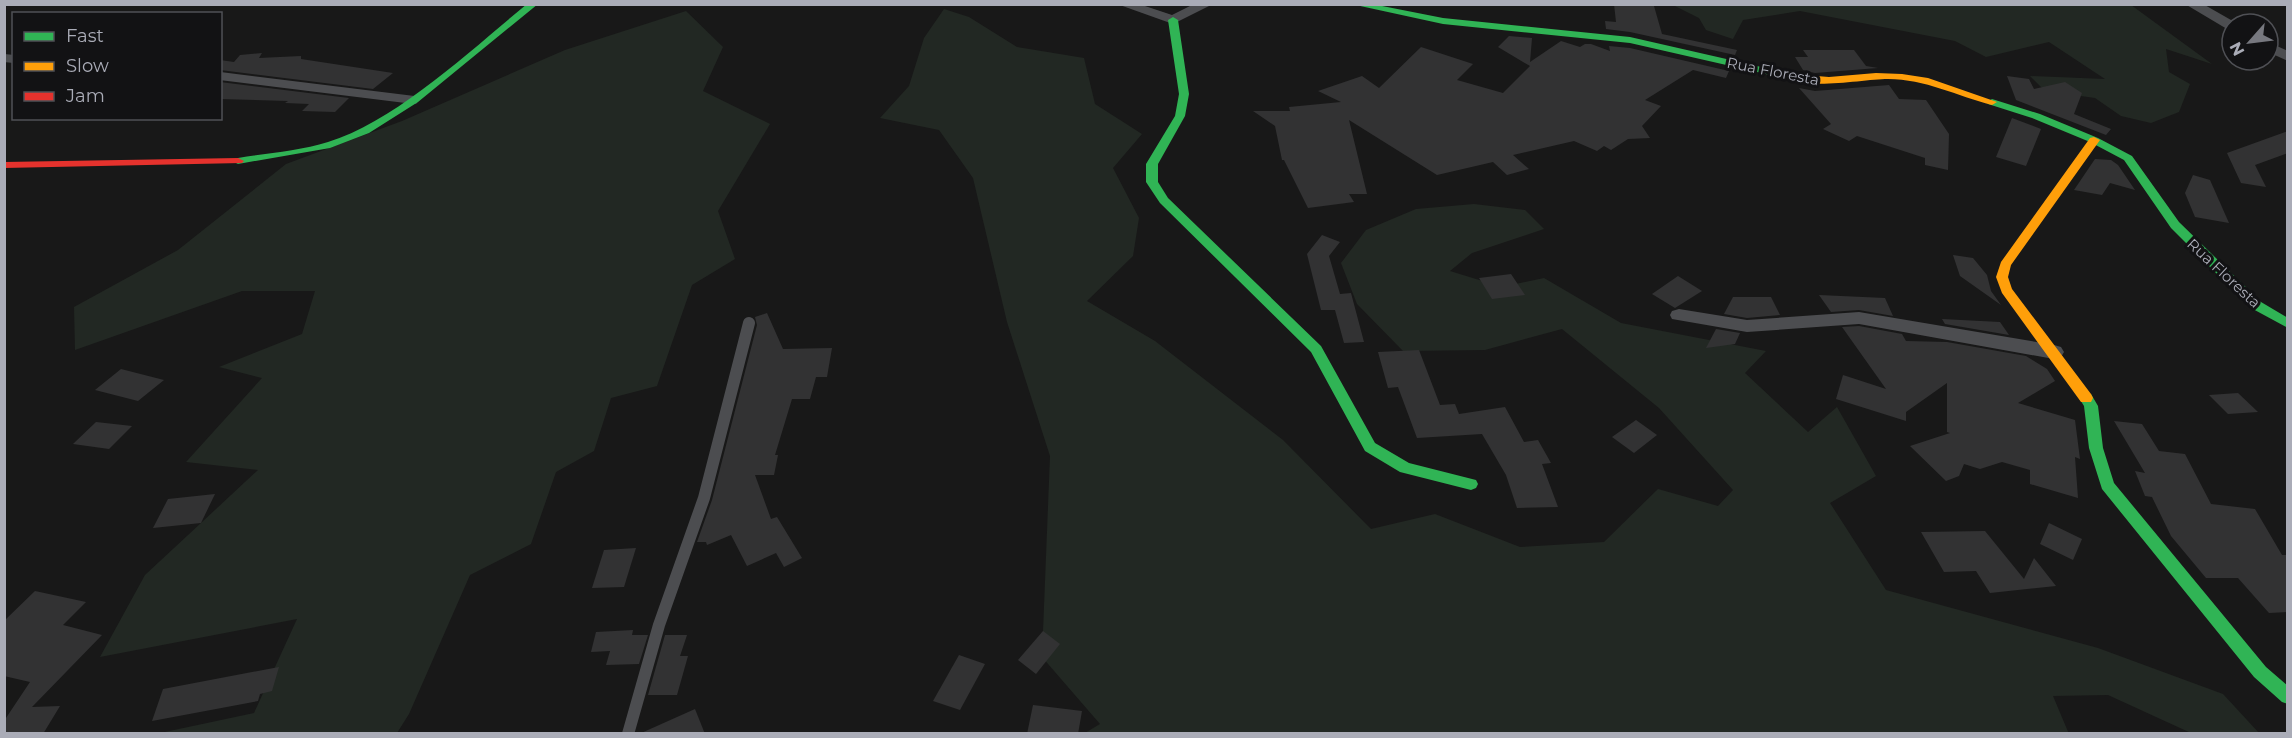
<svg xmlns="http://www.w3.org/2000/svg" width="2292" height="738" font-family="Montserrat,sans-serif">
	<rect width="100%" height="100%" fill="#181818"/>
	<g fill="#222823">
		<path d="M1673,5H2131L2212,64L2166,49L2169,72L2190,84L2179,112L2151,123L2121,116L2095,98L2045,91L2030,76L2105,79L2049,42L1986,57L1955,41L1800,11L1743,20L1733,39L1706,30L1699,18Z"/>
		<path d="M944,9L969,17L1017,47L1084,58L1095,104L1142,134L1113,168L1139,218L1133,256L1087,301L1155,341L1283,440L1371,529L1435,514L1520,547L1604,542L1658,489L1718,506L1733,490L1659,408L1562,329L1485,350L1403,351L1357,304L1341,263L1366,230L1416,209L1474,204L1525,210L1544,229L1472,253L1450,271L1502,287L1544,278L1621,323L1766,351L1745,373L1808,432L1837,407L1876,476L1830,503L1886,590L2098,648L2223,694L2259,733H2191L2108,695L2053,696L2069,734L1085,733L1100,724L1042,657L1050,456L1007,322L973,178L939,130L880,118L909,86L924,38Z"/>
		<path d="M686,11L723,47L703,91L770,124L718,211L735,259L692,285L657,386L611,398L594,451L556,472L531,544L470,575L409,714L397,733H160L254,713L297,619L100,657L145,575L258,470L186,462L262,378L219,367L302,334L315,291H242L75,350L74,307L178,250L286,164L402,121L565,50Z"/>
	</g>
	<g fill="#323233">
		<path d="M1614,4L1654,6L1662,34L1737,50L1735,55L1630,32L1606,29L1605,21L1616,22Z"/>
		<path d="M1509,36L1532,38L1530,62L1561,41L1580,47L1585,44H1591L1610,51L1609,46L1630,48L1729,71L1726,78L1693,70L1645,100L1661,106L1642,126L1650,138L1628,139L1611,150L1604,146L1597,151L1574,141L1513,155L1529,169L1507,175L1493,162L1437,175L1349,120L1367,194H1349L1354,202L1308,208L1284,160H1282L1275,126L1253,111H1290L1289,107L1341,102L1318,91L1362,76L1379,88L1421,47L1473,64L1457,80L1503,93L1530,66L1498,47Z"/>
		<path d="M1803,50H1854L1866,66L1878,68L1815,73L1803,70L1795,57H1808Z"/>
		<path d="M262,53L259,58L301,56V59L393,73L373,89L220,70V60L234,62L240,55Z"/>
		<path d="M2007,76L2029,79L2034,89L2065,82L2082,93L2074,114L2111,129L2106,135L2016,100Z"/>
		<path d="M220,82L349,98L335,112L302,111L309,104L285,103L288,101L220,99Z"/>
		<path d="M1889,85L1899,99L1926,100L1949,134L1948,170L1925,165V158L1857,136L1849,141L1823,129L1831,124L1799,88L1815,91Z"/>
		<path d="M2012,118L2041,129L2026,166L1996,157Z"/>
		<path d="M2288,131V153L2255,165L2266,187L2241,183L2227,153Z"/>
		<path d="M2095,159L2111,160L2118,165L2135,190L2110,183L2102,195L2074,190Z"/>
		<path d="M2193,175L2210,180L2229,223L2195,217L2185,193Z"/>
		<path d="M1322,235L1340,242L1329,256L1340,294L1351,293L1364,342L1344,343L1335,310H1321L1307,254Z"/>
		<path d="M1953,255L1973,258L1987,275L1991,291L2001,305L1960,276Z"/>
		<path d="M1511,274L1525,295L1492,299L1479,278Z"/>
		<path d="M1678,276L1702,291L1675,308L1652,294Z"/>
		<path d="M1819,295L1885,298L1893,316L1859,310L1831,312Z"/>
		<path d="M1733,297H1771L1780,315L1747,318L1724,314Z"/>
		<path d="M767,313L783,349L832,348L827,377H816L810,399H792L775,455H778L774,475H755L771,519L777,517L802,558L784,567L776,553L747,566L731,535L707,545L706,542H697L712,500L757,325L755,317Z"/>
		<path d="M1942,319L2000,322L2009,335L1945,324Z"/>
		<path d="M1859,326L1902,334L1906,341L1947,342L2026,356L2047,369L2055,381L2018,403L2075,420L2080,459L2075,457L2078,498L2030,484V470L2002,462L1980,469L1964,464L1959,476L1946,481L1910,446L1950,433L1947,432V383L1906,412V421L1836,399L1843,375L1886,389L1842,327Z"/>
		<path d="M1716,329L1740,333L1735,344L1706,348Z"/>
		<path d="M1419,350L1440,405L1455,404L1459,414L1505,407L1524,442L1538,440L1551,463L1542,464L1558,507L1517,508L1506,475L1482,434L1417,438L1398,387L1388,388L1378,352Z"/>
		<path d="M121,369L164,380L138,401L95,390Z"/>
		<path d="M2238,393L2258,412L2228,414L2209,395Z"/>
		<path d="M1636,420L1657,435L1634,453L1612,437Z"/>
		<path d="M2114,421L2142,424L2159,451L2185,454L2211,504L2255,509L2282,555H2288V612L2269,613L2238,578H2206L2171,536L2152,497L2145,496L2135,471L2145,473Z"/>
		<path d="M96,422L132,426L109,449L73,444Z"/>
		<path d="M215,494L201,523L153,528L168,499Z"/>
		<path d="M2049,523L2082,539L2073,560L2040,544Z"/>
		<path d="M1985,531L2024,579L2034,558L2056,586L1990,593L1976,571L1944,572L1921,532Z"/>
		<path d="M636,548L624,587L592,588L604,550Z"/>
		<path d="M35,591L86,602L63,625L102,635L32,707L60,706L43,734H4V721L30,682L4,676V621Z"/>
		<path d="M633,630L632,635H648L639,664L606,665L610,651L591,652L596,632Z"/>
		<path d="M1043,631L1060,644L1036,674L1018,660Z"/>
		<path d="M665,635H687L680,656H688L677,695H648Z"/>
		<path d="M959,655L985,664L960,710L933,701Z"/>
		<path d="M279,667L272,691L260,694L258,701L152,721L163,689Z"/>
		<path d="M1033,705L1082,711L1078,734H1027Z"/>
		<path d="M695,709L705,734H639Z"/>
	</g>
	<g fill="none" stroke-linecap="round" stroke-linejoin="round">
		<g stroke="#4c4d50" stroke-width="8">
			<path d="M4,58L14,59"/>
			<path d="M220,76L414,100"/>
		</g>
		<path stroke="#4c4d50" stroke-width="12" d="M628,734L659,625L704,498L749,323"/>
		<g fill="#4c4d50" fill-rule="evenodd">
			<path d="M1117,4H1139L1172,15L1194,4H1213L1173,24Z"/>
			<path d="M2185,4H2203L2238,24H2232V30L2227,29Z"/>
			<path d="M2268,42L2288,51V61L2268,52Z"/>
			<path d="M1679,309L1747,320L1859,312L2054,345L2061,347L2064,352L2061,357L2054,359L1859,324L1747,332L1672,319L1670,315L1672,311Z"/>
		</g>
		<g fill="#30b455" fill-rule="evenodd">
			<path d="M527,4H538L418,102L369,133L330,148L238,164L232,161L238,158C267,153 300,151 328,142C396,121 472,49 527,4Z"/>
			<path d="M1351,4H1372L1443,18L1630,37L1792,74L1797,77L1792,80L1630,43L1443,24Z"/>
			<path d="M1173,17L1178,20L1189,94L1185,116L1158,164V182L1168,198L1321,346L1375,443L1409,463L1476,480L1478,484L1476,488L1471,490L1400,472L1365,451L1311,352L1160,203L1146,182V164L1175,116L1179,94L1168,20Z"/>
			<path d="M1992,99L2040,114L2098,138L2132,156L2179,222L2261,302L2288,318V328L2251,308L2171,228L2124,160L2090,142L2032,118L1988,104L1987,102Z"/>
			<path d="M2086,393L2091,394L2098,406L2103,448L2114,483L2266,667L2288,686V704L2282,702L2254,677L2102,489L2089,448L2084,406L2079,398Z"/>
		</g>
		<g fill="#ff9f0a" fill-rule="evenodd">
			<path d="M1876,73L1902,74L1928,78L1997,102L1992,105C1957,96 1925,79 1888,79C1864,79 1805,91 1787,77L1792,74L1829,77Z"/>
			<path d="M2094,137L2100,140L2011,265L2008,277L2012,289L2091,394L2093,398L2091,402H2081L2002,293L1996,277L2001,262L2090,138Z"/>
		</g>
		<path fill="#e5322d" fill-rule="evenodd" d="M238,158L244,161L242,163L4,168V162Z"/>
	</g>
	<g text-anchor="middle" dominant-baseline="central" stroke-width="6" stroke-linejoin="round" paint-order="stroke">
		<g font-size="15" fill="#aaacb7" stroke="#121214">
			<text transform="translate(1773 71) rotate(11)">Rua Floresta</text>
			<text transform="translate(2224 273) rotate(43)">Rua Floresta</text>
		</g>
	</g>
	<rect width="2292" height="738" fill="none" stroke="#aaacb7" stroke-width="12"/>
	<rect x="12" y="12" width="210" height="108" fill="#121214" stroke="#4f5055" stroke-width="1.5"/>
	<rect x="24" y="32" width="30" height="9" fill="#30b455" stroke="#4f5055" stroke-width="1.5"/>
	<text x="66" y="42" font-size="18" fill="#aaacb7">Fast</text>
	<rect x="24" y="62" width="30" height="9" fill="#ff9f0a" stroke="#4f5055" stroke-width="1.5"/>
	<text x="66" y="72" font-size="18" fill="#aaacb7">Slow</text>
	<rect x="24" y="92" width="30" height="9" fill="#e5322d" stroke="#4f5055" stroke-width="1.5"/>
	<text x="66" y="102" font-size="18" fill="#aaacb7">Jam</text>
	<g transform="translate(2250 42) rotate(242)"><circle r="28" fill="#121214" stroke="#4f5055" stroke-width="1.5"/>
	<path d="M0-4.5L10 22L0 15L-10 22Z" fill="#77787f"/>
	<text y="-9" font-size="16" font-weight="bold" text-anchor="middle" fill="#aaacb7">N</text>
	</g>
</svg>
